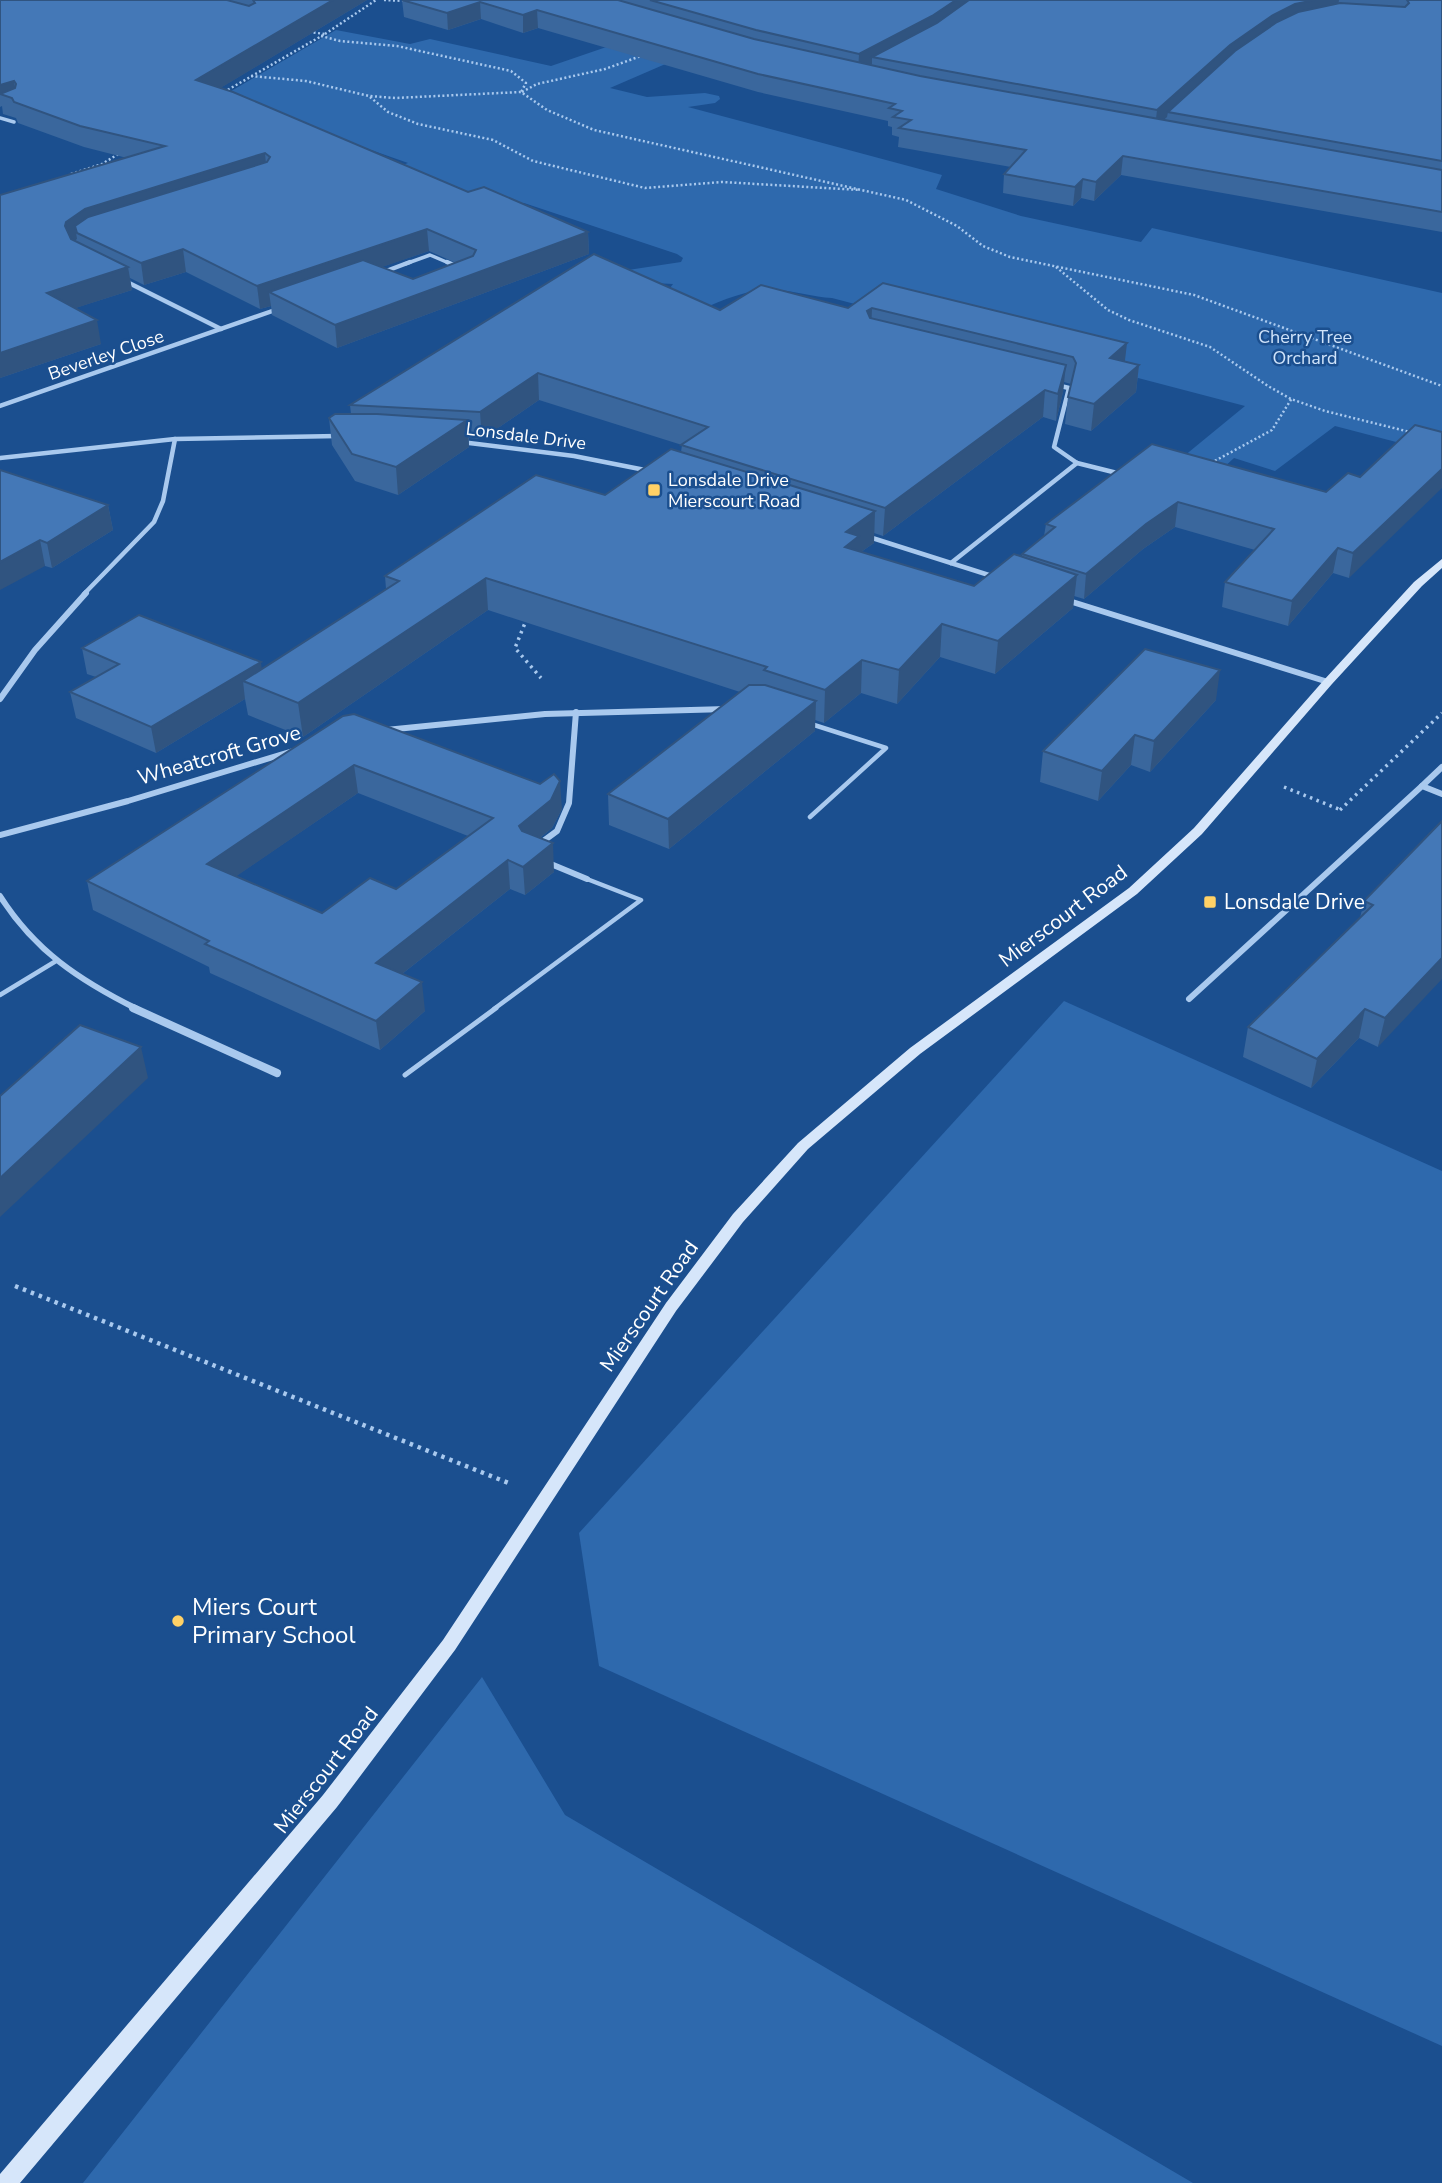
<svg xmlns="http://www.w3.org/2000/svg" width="1442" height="2183" font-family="'Nunito Sans',sans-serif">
	<rect width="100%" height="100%" fill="#1b4f8f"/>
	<g fill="#2e69ad">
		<path d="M336,30L410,44L430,39L551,66L653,31L707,46L610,88L647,97L705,93L719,96L720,99L715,103L688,107L942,175L936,189L1021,216L1141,242L1152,228L1442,293V454L1335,426L1275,471L1234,458L1208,482L1167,470L1245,406L832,298C813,297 795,291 777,290C749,287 717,303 693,313L670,288L673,284L633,282L628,270L681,262L683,258L677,254L524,203L505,204L379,174L408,163L221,97Z"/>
		<path d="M1064,1001L1442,1171V2046L599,1666L579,1533Z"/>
		<path d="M482,1677L565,1815L1193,2183H83Z"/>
	</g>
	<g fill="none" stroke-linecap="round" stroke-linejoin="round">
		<g stroke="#a9c9ee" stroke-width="2.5" stroke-dasharray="2 2.5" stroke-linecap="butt">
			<path d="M384,0L407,1"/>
			<path d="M325,34L376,0"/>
			<path d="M321,36L340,41L397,46L511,71L526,83L521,92"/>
			<path d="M251,76L306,81L369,96L395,98L521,92L547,110L594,130L906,200L957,226L983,246L1010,257L1194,295L1442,386"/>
			<path d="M224,92L325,34L309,32"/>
			<path d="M522,92L537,84L605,69L641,56"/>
			<path d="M370,97L388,112L418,124L493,140L533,161L645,188L722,182L860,190"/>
			<path d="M71,174L102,164L120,153"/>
			<path d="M1056,267L1108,310L1129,320L1210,347L1268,386L1291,399L1325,411L1414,433"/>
			<path d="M1211,463L1272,430L1292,398"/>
		</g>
		<g stroke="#a9c9ee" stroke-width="3.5" stroke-dasharray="2.5 4.5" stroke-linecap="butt">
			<path d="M527,618L515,648L541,678"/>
			<path d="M1284,787L1341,810"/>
			<path d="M1340,810L1442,713"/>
		</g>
		<path stroke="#a9c9ee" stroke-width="4.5" stroke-dasharray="3.5 5" stroke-linecap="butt" d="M15,1286L511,1484"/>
		<g stroke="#a9c9ee" stroke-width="4.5">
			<path d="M810,817L886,748L811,724"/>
			<path d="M0,995L56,961"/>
			<path d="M494,1009L641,900L587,879"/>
		</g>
		<path stroke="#a9c9ee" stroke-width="5" d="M405,1075L496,1008"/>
		<g stroke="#a9c9ee" stroke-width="3.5">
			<path d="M0,118L14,122"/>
			<path d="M405,264L430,255L451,264"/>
		</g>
		<g stroke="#a9c9ee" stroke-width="4.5">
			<path d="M447,262L458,267"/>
			<path d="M381,273L410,262"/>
			<path d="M123,280L221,329"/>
			<path d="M1056,385L1069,388L1054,447L1077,463L1121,474"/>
			<path d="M0,406L281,308"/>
			<path d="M461,442L574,456L650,471"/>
			<path d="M0,458L175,439L338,436"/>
			<path d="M866,536L995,577"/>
			<path d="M951,563L1077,463"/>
			<path d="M84,594L154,522L163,501L175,439"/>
		</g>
		<g stroke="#a9c9ee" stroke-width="6">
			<path d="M1066,600L1328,682"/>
			<path d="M0,699L35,650L86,593"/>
			<path d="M386,730L545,714L727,709"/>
			<path d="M1422,786L1442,767"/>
			<path d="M0,835L128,801L293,751"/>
			<path d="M538,845L557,831L569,803L576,712"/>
			<path d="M546,862L587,879"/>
			<path d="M0,896C35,951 79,980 137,1009"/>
			<path d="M1189,999L1422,786L1442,794"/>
		</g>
		<path stroke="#a9c9ee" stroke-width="8" d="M133,1008L277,1073"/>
		<path fill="#d6e6fa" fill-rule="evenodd" d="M1442,559V568L1422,586L1332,684L1202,834L1137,894L920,1054L808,1149L743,1222L676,1311L455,1650L337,1807L20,2183H0V2174L323,1795L443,1640L666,1303L733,1214L798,1143L910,1048L1129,888L1194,828L1324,680L1414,582Z"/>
	</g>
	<g fill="#3a679d" fill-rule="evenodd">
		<path d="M0,0H367L220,88L468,192L588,232L589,254L337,348L272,315L271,306L260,309L186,272L144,285L130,278L132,290L75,308L101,344L0,378V195L127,158L84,147L18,123L16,118L3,114L2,106L0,107ZM429,251L456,263L413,279L381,267Z"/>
		<path d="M402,0H1442V232L1121,175L1094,201L1081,198L1073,206L1003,193L1004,174L1011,167L898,147L899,137L892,135V127L888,126V121L758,92L538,28L523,33L481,19L448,30L404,17Z"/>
		<path d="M883,283L1125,362L1139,365L1136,392L1091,431L1065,424L1068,397L1071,384L1064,382L1063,392L1056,421L1043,417L883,536L874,533V543L861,552L974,586L1022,557V554L1044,536L1046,524L1152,444L1326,492L1360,477L1415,425L1349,578L1333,573L1288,626L1222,607L1225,582L1255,550L1175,527L1143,549L1084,599L1074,596L1073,608L995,674L940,657L897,704L861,693L824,723L815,720V731L669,849L609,825L608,794L740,692L488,610L303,737L248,715L245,699L156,753L76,718L70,692L96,677L87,674L82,648L262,669L386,589L385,576L605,495L681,452L682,445L539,400L482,439L469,438V447L398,495L355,481L332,445L329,418L351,414L350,405L720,310L848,308Z"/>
		<path d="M0,470L108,505L113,530L52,568L45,566Z"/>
		<path d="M1216,700L1150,772L1131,765L1098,801L1040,782L1043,751Z"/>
		<path d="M343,716L562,809L552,828L540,838L554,872L525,895L510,889L402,974L425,1011L380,1050L210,973L209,967L93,910L87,881ZM358,793L468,836L396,889L322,913L236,876Z"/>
		<path d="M1442,821L1378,1047L1359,1038L1311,1088L1243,1057L1248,1027L1360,918L1364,901Z"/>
	</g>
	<g fill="#305480">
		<path d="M333,0H367L199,101L196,80Z"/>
		<path d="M956,0H974V4L872,57V64L858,71L859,54Z"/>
		<path d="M1315,0H1339L1337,12L1168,112L1167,117L1155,128L1157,110L1230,45L1273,15L1295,4Z"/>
		<path d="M480,2L481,19L448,30L447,13Z"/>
		<path d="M537,10L538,28L523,33V15Z"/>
		<path d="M14,81L17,101L12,98L0,94V85Z"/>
		<path d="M265,153L267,175L75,226L77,239L70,244L65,226L66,222L85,209Z"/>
		<path d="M1123,156L1121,175L1094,201L1096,182Z"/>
		<path d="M1083,179L1081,198L1073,206L1075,187Z"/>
		<path d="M427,229L429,251L286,300L269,292L271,306L260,309L257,286Z"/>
		<path d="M588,232L589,254L337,348L335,325Z"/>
		<path d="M183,249L186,272L144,285L141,263Z"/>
		<path d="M128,267L132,290L51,316L47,293Z"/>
		<path d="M872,308L871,334L867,311Z"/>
		<path d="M97,320L101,344L0,378V353Z"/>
		<path d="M1127,343L1124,369L1110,358Z"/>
		<path d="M1066,365L1063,392L1056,421L1058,394Z"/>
		<path d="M1139,365L1136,392L1091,431L1094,404Z"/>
		<path d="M538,373L539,400L482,439L480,412Z"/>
		<path d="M1045,390L1043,417L883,536L885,508Z"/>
		<path d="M467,420L469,447L398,495L396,467Z"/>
		<path d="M1442,469V488L1349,578L1353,553Z"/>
		<path d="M1178,502L1175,527L1143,549L1084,599L1086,574L1146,524Z"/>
		<path d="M108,505L113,530L52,568L47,543Z"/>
		<path d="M875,511L874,543L858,554L844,579L846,532Z"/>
		<path d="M40,540L45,566L0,590V562Z"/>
		<path d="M1338,548L1333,573L1288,626L1292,601Z"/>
		<path d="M1077,575L1073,608L995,674L998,641Z"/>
		<path d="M486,578L488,610L303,737L298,703Z"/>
		<path d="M942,624L940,657L897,704L899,670Z"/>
		<path d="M862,660L861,693L824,723L825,690Z"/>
		<path d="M261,662L264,687L243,681L245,699L156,753L151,727Z"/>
		<path d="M1220,670L1216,700L1150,772L1154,741Z"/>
		<path d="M816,701L815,731L669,849L668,819Z"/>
		<path d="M1135,735L1131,765L1098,801L1102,771Z"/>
		<path d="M354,765L358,793L212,893L207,864Z"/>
		<path d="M560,781L562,809L552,828L520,854L519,826Z"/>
		<path d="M553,843L554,872L525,895L523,867Z"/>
		<path d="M508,860L510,889L379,992L376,963Z"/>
		<path d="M1442,958V979L1378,1047L1385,1018Z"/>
		<path d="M422,982L425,1011L380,1050L376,1021Z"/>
		<path d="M1365,1009L1359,1038L1311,1088L1317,1059Z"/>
		<path d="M141,1047L148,1078L0,1217V1178Z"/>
	</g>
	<g fill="#4478b7" stroke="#305480" stroke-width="2" fill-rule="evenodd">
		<path d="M0,0H227L249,6L255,3L253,0H333L196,80L233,92L468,192L484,187L588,232L335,325L269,292L363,260L413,279L473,256L476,250L427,229L257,286L183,249L141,263L77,233L75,226L88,217L267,162L270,157L265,153L85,209L66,222L65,226L71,239L128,267L47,293L97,320L0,353V195L165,146L80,126L14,102L12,98L0,94L15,88L16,84L14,81L0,85Z"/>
		<path d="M402,0H618L754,39L920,76L1442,170V212L1123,156L1096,182L1083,179L1075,187L1004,174L1026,150L899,128L911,120L893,117L902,111L889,108L895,104L758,74L537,10L523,15L480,2L447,13Z"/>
		<path d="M650,0H956L932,16L859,54L756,30Z"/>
		<path d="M969,0H1315L1295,4L1273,15L1230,45L1157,110L872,57L937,23Z"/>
		<path d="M1407,0H1442V161L1168,112L1235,51L1277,22L1298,12L1340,3L1405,7L1409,3Z"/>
		<path d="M594,254L720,310L761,285L848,308L883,283L1127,343L1110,358L1139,365L1094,404L1068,397L1076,363L1073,357L872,308L867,311L870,318L1066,365L1058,394L1045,390L885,508L681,445L708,427L538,373L480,412L350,405Z"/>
		<path d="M335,414H377L467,420L396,467L352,454L329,418Z"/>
		<path d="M1415,425L1442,432V469L1353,553L1338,548L1292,601L1225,582L1274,529L1178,502L1146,524L1086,574L1022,554L1055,527L1046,524L1152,444L1326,492L1348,473L1360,477Z"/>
		<path d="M671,449L875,511L846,532L859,536L845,547L974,586L1014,554L1077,575L998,641L942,624L899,670L862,660L825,690L764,670L767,667L486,578L298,703L243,681L399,581L385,576L536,475L605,495Z"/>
		<path d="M0,470L108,505L47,543L40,540L0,562Z"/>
		<path d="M139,615L261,662L151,727L70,692L119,664L82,648Z"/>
		<path d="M1145,649L1220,670L1154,741L1135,735L1102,771L1043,751Z"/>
		<path d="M749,685H765L816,701L668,819L608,794Z"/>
		<path d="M354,714L540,784L554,774L560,781L551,800L519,826L522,831L553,843L523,867L508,860L376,963L422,982L376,1021L205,944L209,941L87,881L343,716ZM354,765L493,818L396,889L370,878L322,913L207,864Z"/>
		<path d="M1442,821V958L1385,1018L1365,1009L1317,1059L1248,1027L1373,905L1364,901Z"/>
		<path d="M80,1025L141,1047L0,1178V1096Z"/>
	</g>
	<g fill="#ffd166" stroke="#1b4f8f" stroke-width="2.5">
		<rect x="647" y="483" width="14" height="14" rx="3.5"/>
		<rect x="1203" y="895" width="14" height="14" rx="3.5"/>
		<circle cx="178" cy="1621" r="7"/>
	</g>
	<g text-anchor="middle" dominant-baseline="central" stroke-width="5" stroke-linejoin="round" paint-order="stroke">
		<g font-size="18" fill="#cfe3fa" stroke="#1b4f8f">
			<text x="1305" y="337">Cherry Tree<tspan x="1305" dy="21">Orchard</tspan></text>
		</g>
		<g font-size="18" fill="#fff" stroke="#1b4f8f">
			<text transform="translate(106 355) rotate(-19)">Beverley Close</text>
			<text transform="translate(526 436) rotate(7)">Lonsdale Drive</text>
		</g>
		<g font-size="18" fill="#fff" stroke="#1b4f8f" text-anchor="start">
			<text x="668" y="480">Lonsdale Drive<tspan x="668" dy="21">Mierscourt Road</tspan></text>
		</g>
		<g font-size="21" fill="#fff" stroke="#1b4f8f">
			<text transform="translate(219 755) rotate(-16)">Wheatcroft Grove</text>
			<text transform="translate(1063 916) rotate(-37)">Mierscourt Road</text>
			<text transform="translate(649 1306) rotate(-55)">Mierscourt Road</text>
			<text transform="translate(326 1770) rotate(-52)">Mierscourt Road</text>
		</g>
		<g font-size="21" fill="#fff" stroke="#1b4f8f" text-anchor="start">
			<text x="1224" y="902">Lonsdale Drive</text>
		</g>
		<g font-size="24" fill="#fff" stroke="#1b4f8f" text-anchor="start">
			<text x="192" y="1607">Miers Court<tspan x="192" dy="28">Primary School</tspan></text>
		</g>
	</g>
</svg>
